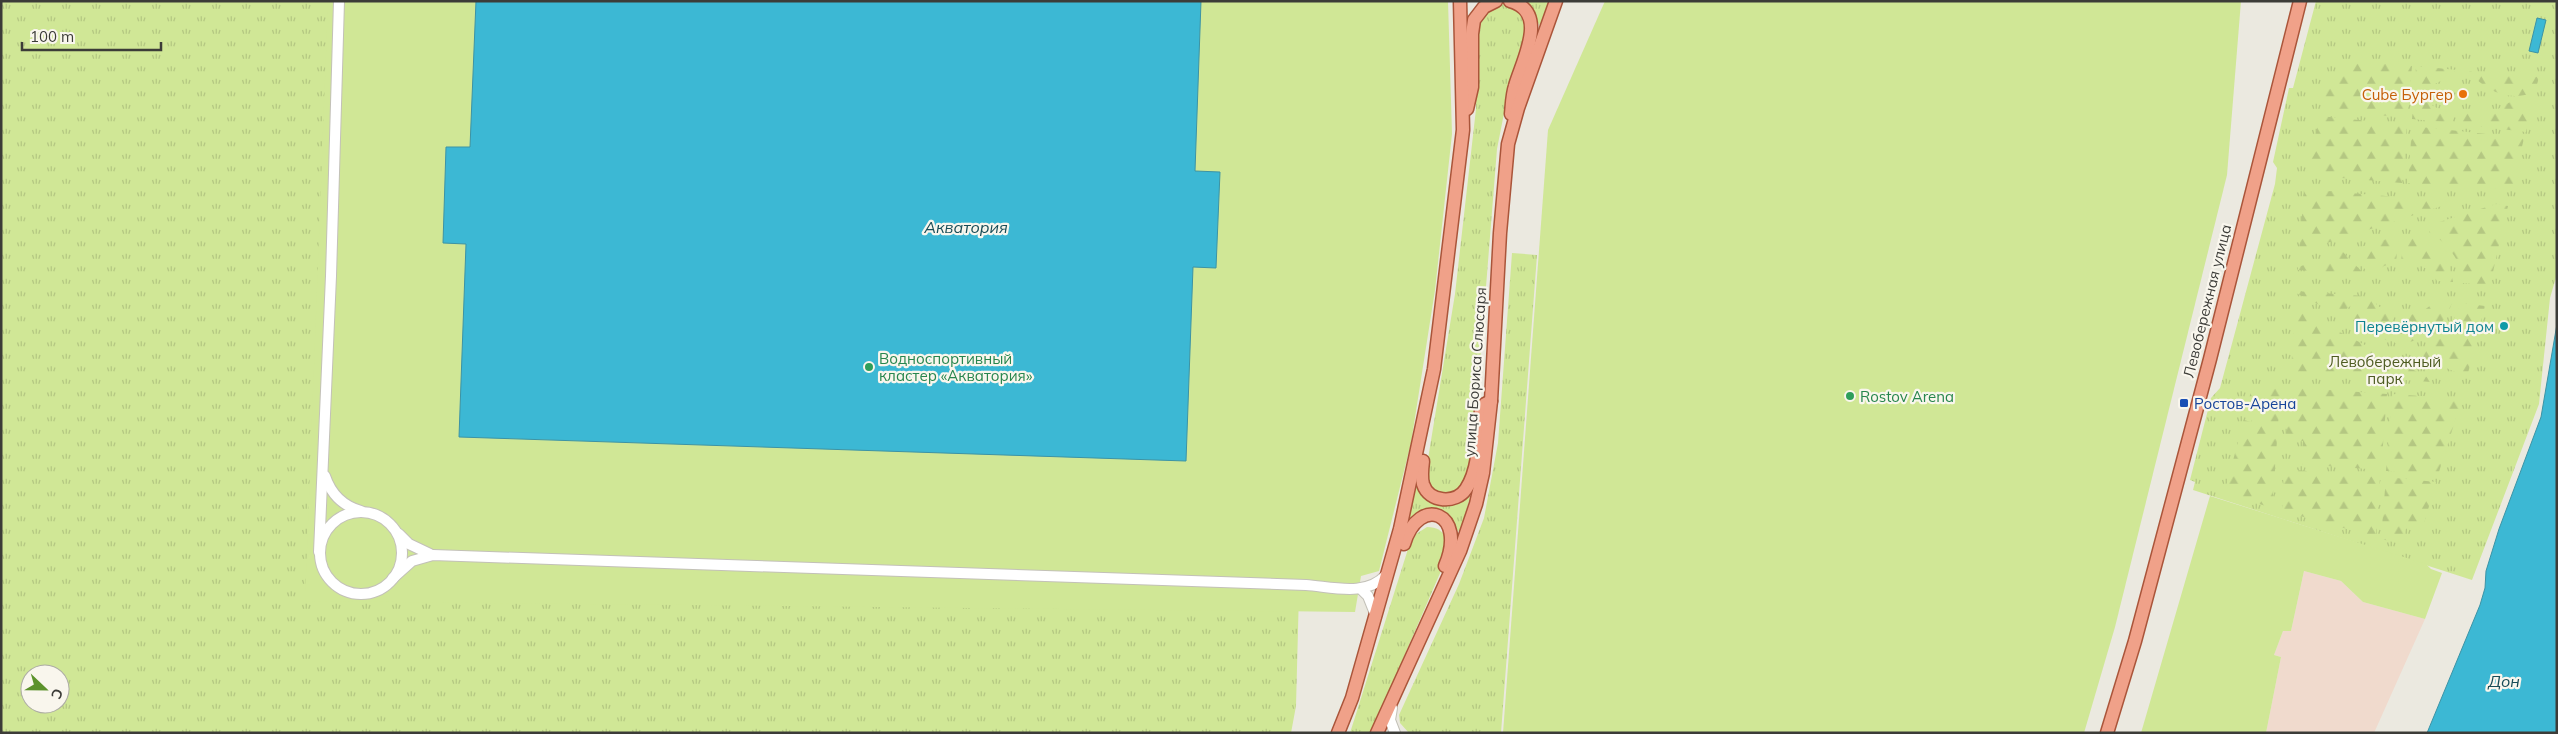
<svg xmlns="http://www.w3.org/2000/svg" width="2558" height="734" font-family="Mulish,sans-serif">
	<defs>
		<pattern id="grass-tufts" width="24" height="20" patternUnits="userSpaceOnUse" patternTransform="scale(1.25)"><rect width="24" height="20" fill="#d0e796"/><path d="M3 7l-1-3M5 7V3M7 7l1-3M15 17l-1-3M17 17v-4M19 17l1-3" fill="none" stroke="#b4c782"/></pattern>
		<pattern id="forest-firs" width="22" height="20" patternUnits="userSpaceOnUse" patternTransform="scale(1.25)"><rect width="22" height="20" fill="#d0e796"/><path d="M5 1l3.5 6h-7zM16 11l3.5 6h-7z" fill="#b4c782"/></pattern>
	</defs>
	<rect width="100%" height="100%" fill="#ebe9e0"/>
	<path fill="#f0dacd" d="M2304,571L2341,581L2363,602L2425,619L2374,733H2266L2281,657L2274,655L2283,631H2291Z"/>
	<g fill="url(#grass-tufts)" fill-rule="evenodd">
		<path d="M1,1H333L1299,592L1296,706L1291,733H1ZM30,674H60V704H30Z"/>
		<path d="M1516,1H1551L1541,27L1531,12Z"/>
		<path d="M2316,1H2557V274L2550,298L2539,404L2472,580L2193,490L2195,482L2190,480L2211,398L2220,388L2275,184L2277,168L2273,162L2289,88H2293Z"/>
		<path d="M1502,4L1513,6L1521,12L1527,22V35L1508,93L1497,149L1478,387L1467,479L1462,488L1447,496L1434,492L1427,481L1426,471L1455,294L1476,109L1477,30L1482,15L1491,7Z"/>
		<path d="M1512,253L1537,255L1501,733H1409L1400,723L1399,715L1459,584L1484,518L1498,443Z"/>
		<path d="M1417,486C1432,509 1447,512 1468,495L1470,497L1461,530L1458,531L1452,521L1420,512L1410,518L1407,517L1415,487Z"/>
		<path d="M1427,527C1447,527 1447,542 1447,557L1371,733H1350L1408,549L1416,534Z"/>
	</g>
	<g fill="url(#forest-firs)">
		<path d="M2341,60L2412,66L2407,118L2321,109L2327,90Z"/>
		<path d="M2416,66L2457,70L2439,82L2421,90L2415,85Z"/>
		<path d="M2469,71L2539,77L2535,92C2509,102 2486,92 2469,71Z"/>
		<path d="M2414,95L2437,108L2453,110L2452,123L2412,119Z"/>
		<path d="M2534,96L2526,132L2459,124L2460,112L2495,111L2510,102Z"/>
		<path d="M2320,116L2407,125L2402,183L2306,175Z"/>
		<path d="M2412,126L2524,138L2512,190L2408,183Z"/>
		<path d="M2304,189L2444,201L2442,206L2299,252Z"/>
		<path d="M2496,204L2508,206L2490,285L2462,283C2463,261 2446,242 2429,232L2433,224Z"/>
		<path d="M2404,234C2430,238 2449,255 2453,282L2437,281C2431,267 2414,262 2401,262Z"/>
		<path d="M2399,235L2396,262L2384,266L2371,276L2349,251Z"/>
		<path d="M2343,252L2365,275L2298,270V267Z"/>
		<path d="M2296,291L2363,296L2339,315L2296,293Z"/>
		<path d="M2370,297L2378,306L2393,314L2390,342L2344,317Z"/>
		<path d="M2435,302L2452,303C2443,329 2422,344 2395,343L2397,315L2419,314Z"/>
		<path d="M2461,303L2485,306L2467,377L2423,358L2420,349C2441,340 2453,325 2461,303Z"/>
		<path d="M2295,309L2431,379V382L2291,371Z"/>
		<path d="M2253,384L2281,386L2272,508L2228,494L2225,490L2244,420L2251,422L2254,411L2246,410Z"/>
		<path d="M2289,387L2387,394L2381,470L2301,464L2303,441L2286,440Z"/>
		<path d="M2392,394L2462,399L2438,475L2386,471Z"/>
		<path d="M2284,469L2380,477L2376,537L2282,511Z"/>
		<path d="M2386,477L2436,482L2423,527L2407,524L2402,544L2381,539Z"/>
	</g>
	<g fill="#d0e796">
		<path d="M328,1H1448L1452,134L1435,290L1411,443L1379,571L1361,576L1355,612L305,601Z"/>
		<path d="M1605,1H2241L2227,175L2115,627L2084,733H1503L1548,130Z"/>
		<path d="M2210,496L2426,564L2431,569L2442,573L2425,619L2363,602L2341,581L2304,571L2291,631H2283L2274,655L2281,657L2266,733H2141Z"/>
	</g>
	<g fill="#3cb8d4" stroke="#3c93a5">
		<path d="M476,1H1201L1195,171L1220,172L1216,268L1193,267L1186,461L459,437L466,244L443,243L446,147H470Z"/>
		<path d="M2537,18L2546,20L2538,53L2529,51Z"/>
		<path d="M2557,324V733H2427L2480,605L2485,588L2486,571L2499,529L2541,417Z"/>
	</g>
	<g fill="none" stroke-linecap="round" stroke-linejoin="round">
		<g stroke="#c3c1b8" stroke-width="12">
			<g id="minor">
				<path d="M325,476C331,494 343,506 361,511"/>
				<circle cx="361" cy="553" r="41"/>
				<path d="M399,534L409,544L430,554"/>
				<path d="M319,552L331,276L339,1"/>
				<path d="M393,578L412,561L433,555L1306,585C1333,587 1366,597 1386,575"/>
				<path d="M1361,589L1368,596L1376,616"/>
				<path d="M1392,708L1390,720L1395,733"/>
			</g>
		</g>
		<g stroke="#aa553a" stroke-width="15">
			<g id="major">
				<path d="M1510,1C1550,12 1522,61 1515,86C1512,95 1512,104 1511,114"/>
				<path d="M1467,109L1472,87V34L1474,20L1484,7L1496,1"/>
				<path d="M1423,461C1422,469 1421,477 1423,484C1429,503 1456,504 1466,489C1480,468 1479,434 1481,410L1485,404L1491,401"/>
				<path d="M1404,544C1419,494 1468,512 1445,566"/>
				<path d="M1338,733L1352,698L1400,529L1434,369L1463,130L1460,1"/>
				<path d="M1377,733L1460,551L1476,504L1483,473L1491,401L1500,233L1508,144L1518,108L1556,1"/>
				<path d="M2107,733L2135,641L2210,359L2300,1"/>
			</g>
		</g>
		<use href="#minor" stroke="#fff" stroke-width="10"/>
		<use href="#major" stroke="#f0a189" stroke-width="12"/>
	</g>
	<circle fill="#e8710a" stroke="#f9f6ed" stroke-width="2" cx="2463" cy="94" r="5"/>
	<circle fill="#0f9aa8" stroke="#f9f6ed" stroke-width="2" cx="2504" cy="326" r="5"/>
	<g fill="#2e9e5b" stroke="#f9f6ed" stroke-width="2">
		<circle cx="869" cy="367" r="5"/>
		<circle cx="1850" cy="396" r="5"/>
	</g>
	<rect fill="#1a4fb4" stroke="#f9f6ed" stroke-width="2" x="2179" y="398" width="10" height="10" rx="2.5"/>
	<g text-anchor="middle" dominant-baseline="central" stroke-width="4.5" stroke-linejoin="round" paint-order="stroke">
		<g font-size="15" fill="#c56008" stroke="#f9f6ed" text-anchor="end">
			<text x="2453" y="94">Cube Бургер</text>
		</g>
		<g font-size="15" fill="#3c3c38" stroke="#f9f6ed">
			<text transform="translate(2207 301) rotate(-76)">Левобережная улица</text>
			<text transform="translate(1475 372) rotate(-86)">улица Бориса Слюсаря</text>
		</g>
		<g font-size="15" fill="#0d838f" stroke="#f9f6ed" text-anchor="end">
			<text x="2494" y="326">Перевёрнутый дом</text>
		</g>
		<g font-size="15" fill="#27864d" stroke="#f9f6ed" text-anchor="start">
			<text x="879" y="358">Водноспортивный<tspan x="879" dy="17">кластер «Акватория»</tspan></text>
			<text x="1860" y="396">Rostov Arena</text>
		</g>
		<g font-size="15" fill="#4e5c21" stroke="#f9f6ed">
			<text x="2385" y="361">Левобережный<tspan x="2385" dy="17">парк</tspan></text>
		</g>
		<g font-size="15" fill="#164399" stroke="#f9f6ed" text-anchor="start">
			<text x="2194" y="403">Ростов-Арена</text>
		</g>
		<g font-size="16" font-style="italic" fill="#184c57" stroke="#f9f6ed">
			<text x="966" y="227">Акватория</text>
			<text x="2504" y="681">Дон</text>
		</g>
	</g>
	<rect width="2558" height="734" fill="none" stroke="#3c3c38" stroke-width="5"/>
	<g transform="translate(45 689) rotate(112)"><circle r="24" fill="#f9f6ed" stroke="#adaca5"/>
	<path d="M0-4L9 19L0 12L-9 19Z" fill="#5c922c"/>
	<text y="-8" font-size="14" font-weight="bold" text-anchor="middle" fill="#3c3c38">С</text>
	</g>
	<path d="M22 42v8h139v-8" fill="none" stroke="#3c3c38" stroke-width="2.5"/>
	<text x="30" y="42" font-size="15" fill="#3c3c38" stroke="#f9f6ed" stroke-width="4" paint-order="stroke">100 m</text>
</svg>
